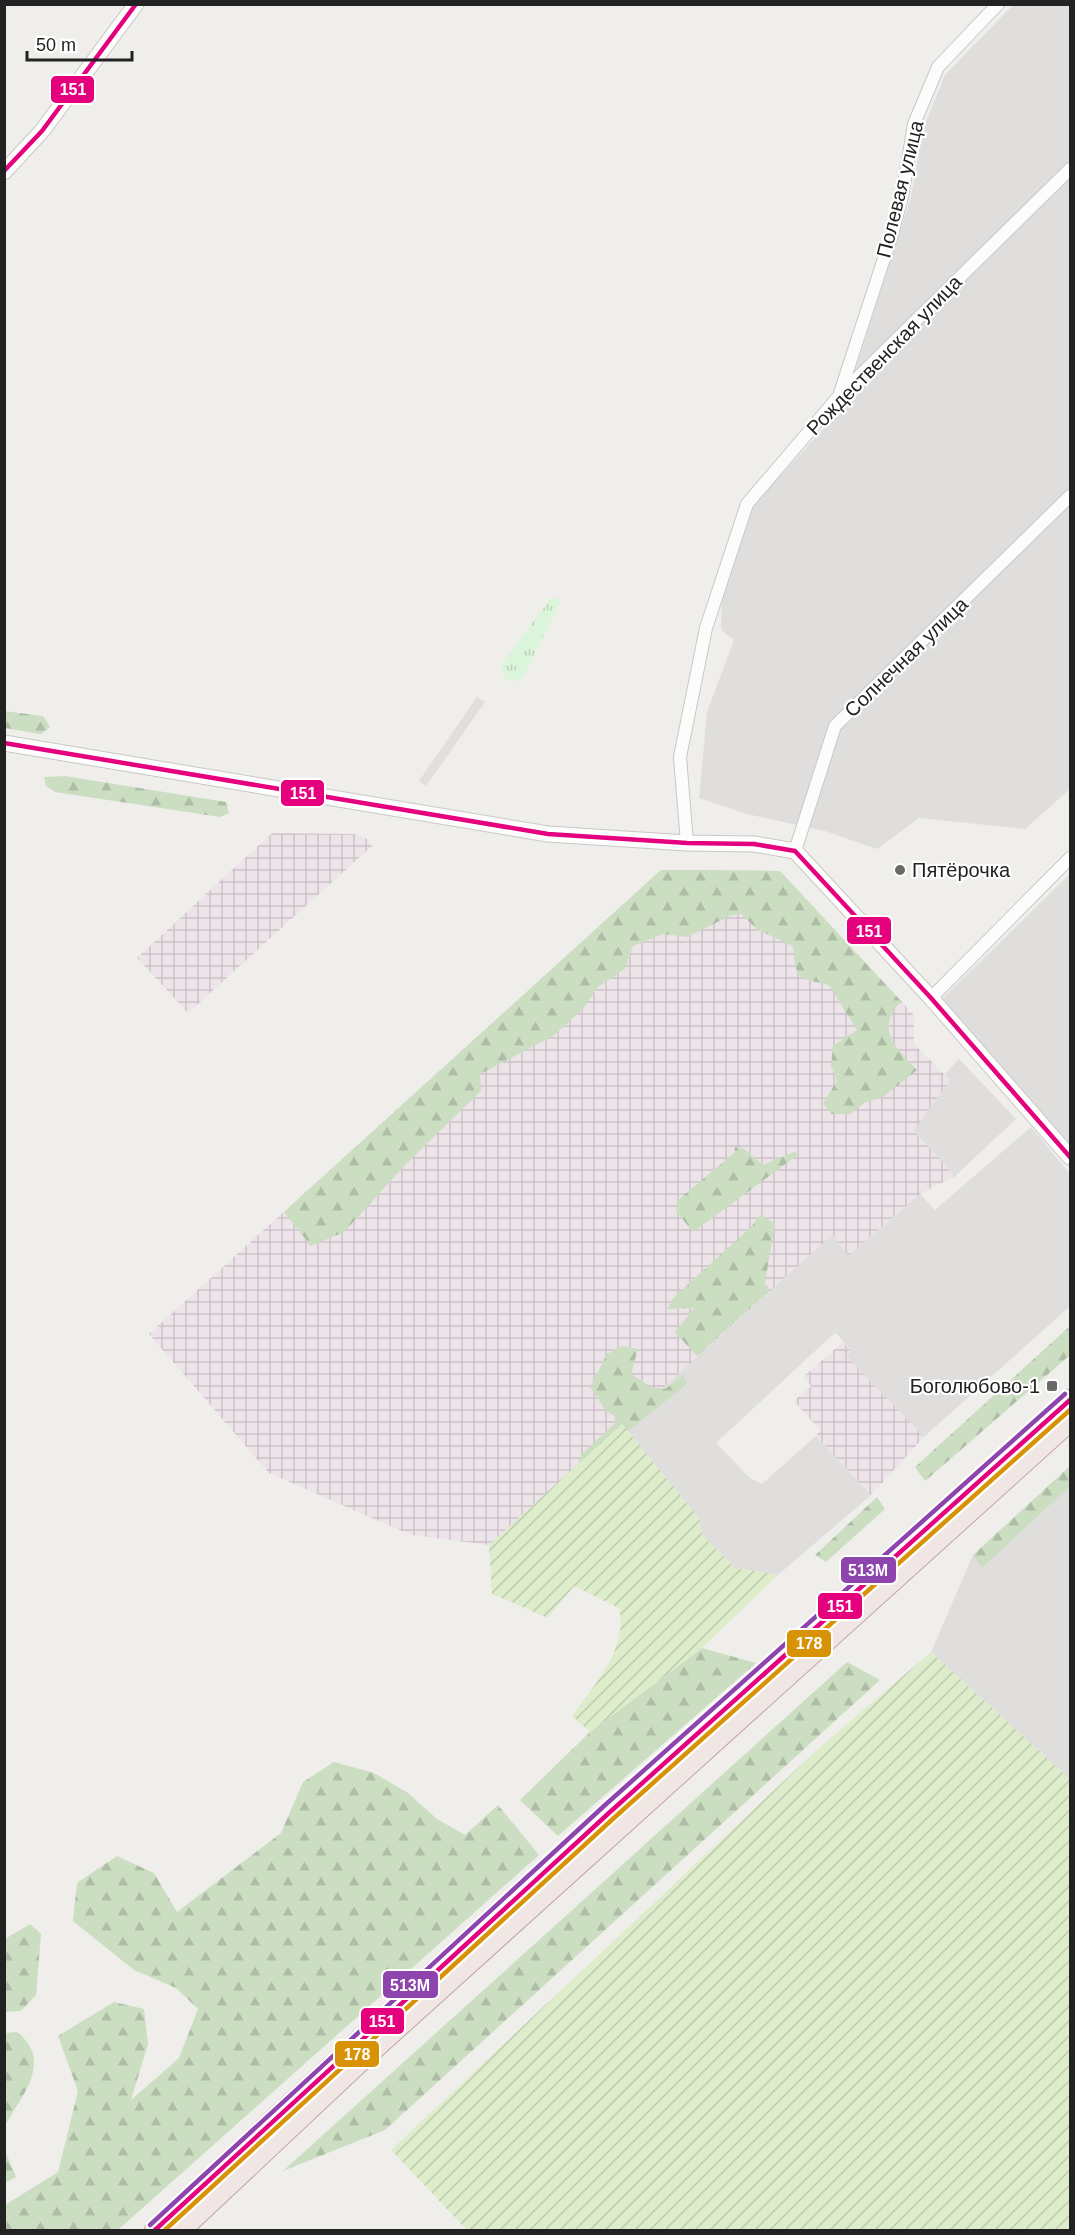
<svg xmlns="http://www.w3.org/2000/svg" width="1075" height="2235" font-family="Arial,sans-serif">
	<defs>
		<pattern id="industrial-grid" width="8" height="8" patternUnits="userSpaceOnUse" patternTransform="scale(1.5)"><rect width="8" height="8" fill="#ede4e9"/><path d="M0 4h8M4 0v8" fill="none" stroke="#cbc3c8"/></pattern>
		<pattern id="forest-firs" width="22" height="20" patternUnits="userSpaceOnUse" patternTransform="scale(1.5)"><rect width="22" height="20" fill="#cbdec1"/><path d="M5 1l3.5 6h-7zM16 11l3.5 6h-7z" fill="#aebea6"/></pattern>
		<pattern id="park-tufts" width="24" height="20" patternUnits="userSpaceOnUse" patternTransform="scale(1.5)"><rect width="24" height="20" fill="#daf5da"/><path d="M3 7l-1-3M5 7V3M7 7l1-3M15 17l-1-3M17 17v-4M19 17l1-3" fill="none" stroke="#bbd2bb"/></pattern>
		<pattern id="garden-furrows" width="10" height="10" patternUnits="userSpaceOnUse" patternTransform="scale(1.5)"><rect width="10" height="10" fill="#ddeccb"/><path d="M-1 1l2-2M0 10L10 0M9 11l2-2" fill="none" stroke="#bdcaae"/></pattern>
	</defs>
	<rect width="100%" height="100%" fill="#f0eeeb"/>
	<g fill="#dfdedc">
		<path d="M1013,5H1070V789L1025,829L919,818L877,849L825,831L747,814L699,798L707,712L734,640L721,630L722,582L752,507L844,406L911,197L923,129L945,75Z"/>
		<path d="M1070,874V1150L941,1000Z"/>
		<path d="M959,1059L1016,1119L955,1176L913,1131L949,1080L945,1074Z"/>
		<path d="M1031,1127L1070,1174V1306L924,1437L845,1356L851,1350L836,1333L829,1338L716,1443L750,1478L762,1484L816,1436L871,1495L778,1575L734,1568L702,1534L699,1518L622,1424L833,1233L848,1256L920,1194L935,1210Z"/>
		<path d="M1070,1466V1779L931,1652L973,1555Z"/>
	</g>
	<g fill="url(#industrial-grid)">
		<path d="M272,833L354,834L367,839L372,846L188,1013L137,958Z"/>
		<path d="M661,870L780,871L914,1015V1044L950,1080L914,1131L955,1176L920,1194L848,1256L833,1234L489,1545L411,1535L269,1473L149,1334Z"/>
		<path d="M843,1342L851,1351L846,1356L924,1437L871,1495L816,1436L820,1430L794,1401L811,1386L803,1377Z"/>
	</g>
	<g fill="url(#forest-firs)">
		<path d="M4,711L43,716L50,727L41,734L5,728Z"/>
		<path d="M65,776L226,802L229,813L220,817L55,792L46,786L44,777Z"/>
		<path d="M661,870L780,871L901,1001C875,1031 895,1046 917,1070L883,1097L864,1103L851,1114H831L823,1103L837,1081L831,1066L833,1046L857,1030L829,985C797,977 796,981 793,946L758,930L741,914L732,915L687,937L663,934L633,946L625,969L598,987L583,1009L553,1036L480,1074L481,1091L407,1163L344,1232L311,1246L284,1212Z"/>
		<path d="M735,1147L743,1148L763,1165L794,1152L799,1154L693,1232L676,1211L678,1200L734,1153Z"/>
		<path d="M761,1214L775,1224L765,1283L770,1290L697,1356L675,1332L694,1308L667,1309L675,1296L751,1227Z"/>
		<path d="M1070,1326V1355L925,1481L915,1467Z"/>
		<path d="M622,1346L638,1349L631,1374L651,1387L665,1389L683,1375L687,1384L627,1432L578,1465L581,1455L615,1423V1416L606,1411L590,1387L607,1354Z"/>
		<path d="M1070,1466V1486L982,1568L973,1555Z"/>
		<path d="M877,1497L885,1509L826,1562L815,1555Z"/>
		<path d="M702,1648L756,1663L558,1836L520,1800L590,1732Z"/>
		<path d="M847,1662L880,1680L385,2130L283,2171Z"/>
		<path d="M334,1762L374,1773L408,1793L437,1819L465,1835L498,1805L539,1855L118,2230H5V2205L58,2172L78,2091L58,2036L114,2002L144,2009L148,2044L131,2100L179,2058L198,2009L176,1988L134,1970L73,1921L77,1883L117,1856L154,1873L177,1912L281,1833L303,1782Z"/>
		<path d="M30,1924L41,1934L36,1995L21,2011L5,2012V1939Z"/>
		<path d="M17,2032C54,2061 22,2095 5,2126V2033Z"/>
		<path d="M4,2148L16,2177L5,2183H4Z"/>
	</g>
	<path fill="url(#park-tufts)" d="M551,598H558L560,604L523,677L515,682L504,678L501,665Z"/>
	<g fill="url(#garden-furrows)">
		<path d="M622,1424L699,1518L702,1534L734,1568L778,1575L702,1648L590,1732L572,1716C594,1685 629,1648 619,1608L574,1586L548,1618L492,1594L489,1545Z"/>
		<path d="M931,1652L1070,1779V2230H467L391,2150L818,1749Z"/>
	</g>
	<path fill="#e0dfde" d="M477,697L485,702L426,786L419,781Z"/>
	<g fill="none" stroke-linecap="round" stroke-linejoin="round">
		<g stroke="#c9c8c7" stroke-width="14">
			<g id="minor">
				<path d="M840,393L892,234L902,197L914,124L938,67L998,4"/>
				<path d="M687,843L680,757L706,628L747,504L840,395L1070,169"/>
				<path d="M795,851L835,726L1070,496"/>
				<path d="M931,998L1070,858"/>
			</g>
		</g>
		<g stroke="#c9c8c7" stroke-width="17">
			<g id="tertiary">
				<path d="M4,172L42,131L136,4"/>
				<path d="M4,743L548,834L687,843L754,844L795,851L931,998L1070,1157"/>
			</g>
		</g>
		<g stroke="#c5a2ac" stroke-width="22">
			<g id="trunk">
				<path d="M155,2230C456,1949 761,1672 1070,1400"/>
				<path d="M181,2230L363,2059L1070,1421"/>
			</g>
		</g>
		<use href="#minor" stroke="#fdfcfc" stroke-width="12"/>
		<use href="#tertiary" stroke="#fdfcfc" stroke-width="15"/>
		<use href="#trunk" stroke="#f0e6e4" stroke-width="20"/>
		<g stroke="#fff" stroke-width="9">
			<g id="bus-1">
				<path d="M4,171L42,131L136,4"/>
				<path d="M4,743L548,834L687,843L754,844L795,851L931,998L1070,1157"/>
				<path d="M155,2230L610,1812L1070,1400"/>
			</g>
		</g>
		<g stroke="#fff" stroke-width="9">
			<path id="bus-2" d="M165,2230L615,1817L1070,1410"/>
		</g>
		<g stroke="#fff" stroke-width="9">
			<path id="bus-3" d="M150,2225L604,1806L1065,1394"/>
		</g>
		<use href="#bus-1" stroke="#e5007d" stroke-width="4.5"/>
		<use href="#bus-2" stroke="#d79205" stroke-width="4.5"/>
		<use href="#bus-3" stroke="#8e44ad" stroke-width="4.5"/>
	</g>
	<g fill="#6a6968" stroke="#fff" stroke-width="2">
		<circle cx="900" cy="870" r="6"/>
		<rect x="1046" y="1380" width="12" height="12" rx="3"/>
	</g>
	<g text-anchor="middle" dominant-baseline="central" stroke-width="4.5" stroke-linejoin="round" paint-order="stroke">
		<g font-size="20" fill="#222" stroke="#fff">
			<text transform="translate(900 189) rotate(-76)">Полевая улица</text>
			<text transform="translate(884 355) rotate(-46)">Рождественская улица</text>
			<text transform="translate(906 657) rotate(-44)">Солнечная улица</text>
		</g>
		<g font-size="20" fill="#222" stroke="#fff" text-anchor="start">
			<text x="912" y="870">Пятёрочка</text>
			<text x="1040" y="1386" text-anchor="end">Боголюбово-1</text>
		</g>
	</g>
	<g stroke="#fff" stroke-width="2">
		<rect x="50" y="75" width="45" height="29" rx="6" fill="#e5007d"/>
		<rect x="280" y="779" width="45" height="28" rx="6" fill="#e5007d"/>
		<rect x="846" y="916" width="46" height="29" rx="6" fill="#e5007d"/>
		<rect x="840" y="1556" width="57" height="28" rx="6" fill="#8e44ad"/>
		<rect x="817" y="1592" width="46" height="28" rx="6" fill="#e5007d"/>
		<rect x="786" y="1629" width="46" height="29" rx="6" fill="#d79205"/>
		<rect x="382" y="1970" width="57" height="29" rx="6" fill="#8e44ad"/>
		<rect x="360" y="2007" width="45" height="28" rx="6" fill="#e5007d"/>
		<rect x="334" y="2040" width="46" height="28" rx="6" fill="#d79205"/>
	</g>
	<g font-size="16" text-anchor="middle" font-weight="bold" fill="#fff">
		<text x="73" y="95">151</text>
		<text x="303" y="799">151</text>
		<text x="869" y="937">151</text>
		<text x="868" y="1576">513М</text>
		<text x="840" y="1612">151</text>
		<text x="809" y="1649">178</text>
		<text x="410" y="1991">513М</text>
		<text x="382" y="2027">151</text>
		<text x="357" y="2060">178</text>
	</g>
	<rect width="1075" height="2235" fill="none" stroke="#222222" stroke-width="12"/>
	<path d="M27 51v9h105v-9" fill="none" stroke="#222222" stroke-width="3"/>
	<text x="36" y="51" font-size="18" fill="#222222" stroke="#ffffff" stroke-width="4.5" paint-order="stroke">50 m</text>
</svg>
